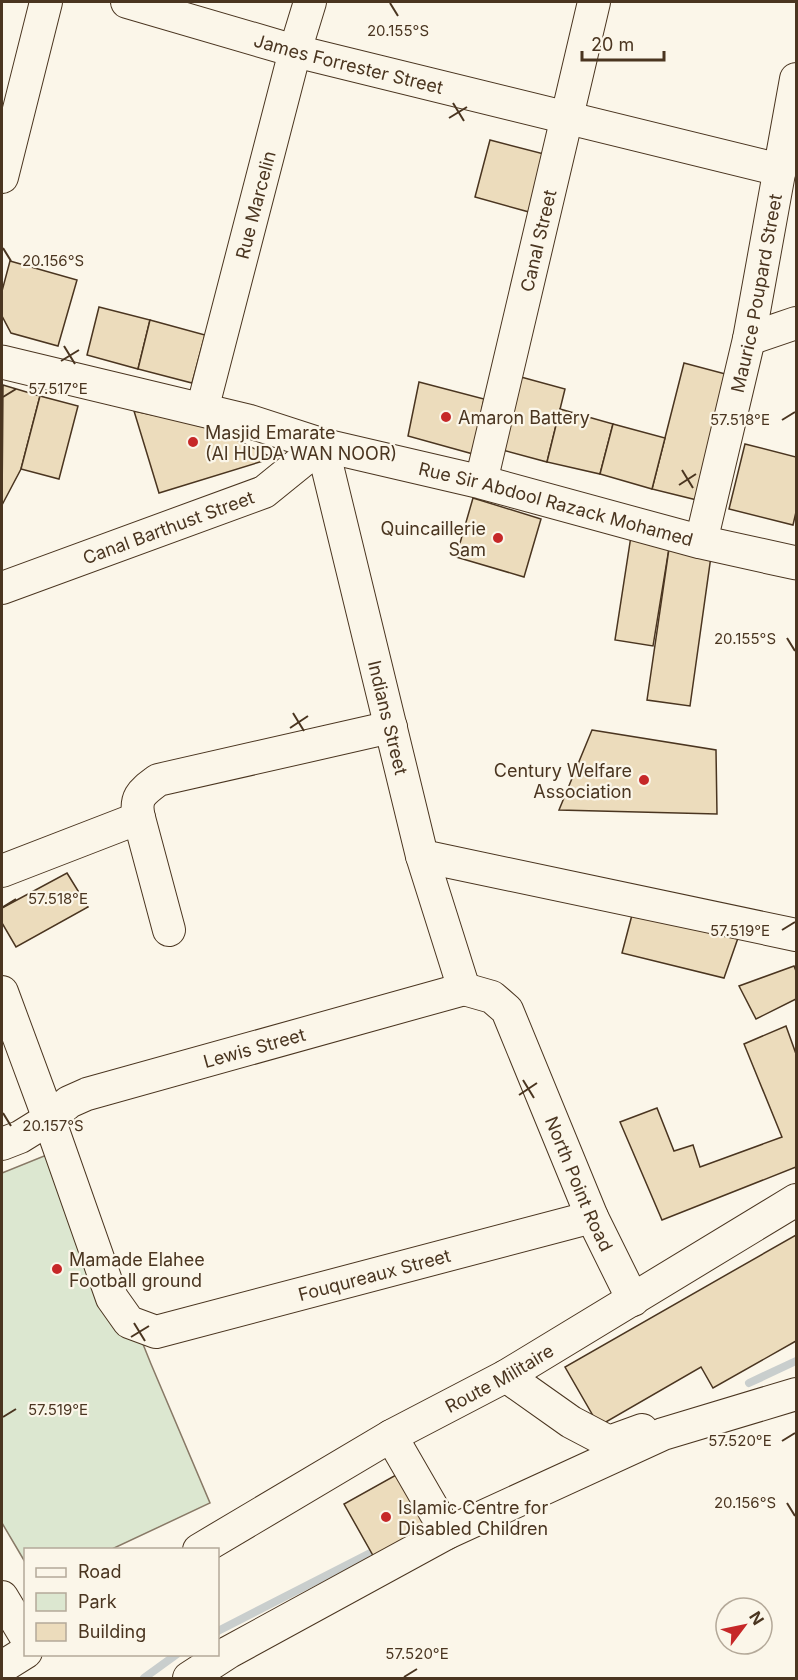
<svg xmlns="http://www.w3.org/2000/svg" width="798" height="1680" font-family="Inter,sans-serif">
	<rect width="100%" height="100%" fill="#fbf6e9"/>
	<path fill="#dce7d0" stroke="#887966" stroke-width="1.5" d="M64,1148L151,1364L210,1503L112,1549L26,1550L25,1562L2,1523V1173Z"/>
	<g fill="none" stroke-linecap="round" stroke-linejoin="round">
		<g stroke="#c9cecd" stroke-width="8">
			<path d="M749,1383L796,1361"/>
			<path d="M218,1631L380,1548"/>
			<path d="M144,1678L177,1654"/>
		</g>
	</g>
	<g fill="#ecdcbc" stroke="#4a3520" stroke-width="1.5">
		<path d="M490,140L544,154L529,212L475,197Z"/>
		<path d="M10,261L77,280L58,346L11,333L2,316V291Z"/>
		<path d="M99,307L150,320L138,369L87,355Z"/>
		<path d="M150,320L205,335L192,383L138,369Z"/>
		<path d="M684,363L733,376L701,501L652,489Z"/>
		<path d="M510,374L565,389L547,462L491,447Z"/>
		<path d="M419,382L484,399L473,454L408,436Z"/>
		<path d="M3,385L40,396L21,469L2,505Z"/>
		<path d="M40,396L78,406L59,479L21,469Z"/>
		<path d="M560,409L613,424L600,474L547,462Z"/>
		<path d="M134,411L211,427L273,458L159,493Z"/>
		<path d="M613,424L665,438L652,489L600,474Z"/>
		<path d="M745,444L796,457V512L793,525L729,509Z"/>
		<path d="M473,498L541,519L524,577L456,557Z"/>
		<path d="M631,536L670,542L653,646L615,640Z"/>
		<path d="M670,542L712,549L690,706L647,700Z"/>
		<path d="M592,730L716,750L717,814L559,810Z"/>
		<path d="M67,873L88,907L16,947L2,923V908Z"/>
		<path d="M632,915L738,938L724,978L622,953Z"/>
		<path d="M794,966L796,971V999L756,1019L739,986Z"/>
		<path d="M786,1026L796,1054V1167L662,1220L620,1122L657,1108L674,1151L693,1145L700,1167L782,1137L744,1044Z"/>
		<path d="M796,1235V1341L713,1388L701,1367L599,1426L565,1367Z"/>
		<path d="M396,1475L427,1529L375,1559L344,1504Z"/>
	</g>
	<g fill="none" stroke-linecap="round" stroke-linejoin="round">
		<g stroke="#4a3520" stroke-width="34">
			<g id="minor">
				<path id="s1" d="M127,2L295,51L780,170"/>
				<path d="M2,177L46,2"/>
				<path d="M749,339L796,323"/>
				<path id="s2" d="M202,410L295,51L310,2"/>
				<path id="s3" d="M481,482L594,2"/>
				<path id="s4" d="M701,542L749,339L796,79"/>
				<path id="s5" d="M2,588L264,492L322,445L422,856L464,989"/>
				<path d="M139,818L169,930"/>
				<path d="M422,856L796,935"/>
				<path d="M2,871L139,818C134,797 142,792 158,780L391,727"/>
				<path id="s6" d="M464,989L492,997L507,1010L592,1217L633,1300"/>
				<path id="s7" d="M2,992L49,1119L112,1298L129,1322L156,1332L592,1217"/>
				<path id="s8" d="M2,1144L20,1137L49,1119L69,1102L87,1094L464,989"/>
				<path d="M506,1376L571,1422L609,1442L642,1430"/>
				<path d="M391,1436L447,1533"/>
				<path id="s9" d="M199,1550L391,1436L506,1376L796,1200"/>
				<path d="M2,1597L26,1637"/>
				<path d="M2,1667L26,1652"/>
				<path d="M189,1678L229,1652L447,1533L663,1434L796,1394"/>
			</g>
		</g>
		<g stroke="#4a3520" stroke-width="35">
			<g id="major">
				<path id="s10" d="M2,362L248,421L322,445L481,482L701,542L796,563"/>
			</g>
		</g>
		<use href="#minor" stroke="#fbf6e9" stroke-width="32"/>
		<use href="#major" stroke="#fbf6e9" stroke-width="33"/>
	</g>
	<path fill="none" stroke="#4a3520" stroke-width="2" d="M390,3L398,16M453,103L464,121M449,118L467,107M3,248L11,261M64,346L75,364M61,361L79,350M3,397L16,389M782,420L795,412M682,470L693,488M679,485L696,474M787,638L795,651M293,713L304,731M290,728L308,716M3,907L16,899M782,930L795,922M523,1080L534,1098M519,1095L537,1083M3,1113L11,1126M134,1323L145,1341M131,1337L149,1326M3,1417L16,1409M782,1441L795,1433M787,1503L795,1516M404,1677L417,1669"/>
	<g fill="#c62828" stroke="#fbf6e9" stroke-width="2">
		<circle cx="446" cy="417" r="6"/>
		<circle cx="193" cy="442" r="6"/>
		<circle cx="498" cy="538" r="6"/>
		<circle cx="644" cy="780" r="6"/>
		<circle cx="57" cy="1269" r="6"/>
		<circle cx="386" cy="1517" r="6"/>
	</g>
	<g text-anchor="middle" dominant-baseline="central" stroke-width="4.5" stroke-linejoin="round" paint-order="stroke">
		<g font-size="18" fill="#4a3520" stroke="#fbf6e9">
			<text stroke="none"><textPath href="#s1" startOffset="230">James Forrester Street</textPath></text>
			<text stroke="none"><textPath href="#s2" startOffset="212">Rue Marcelin</textPath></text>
			<text stroke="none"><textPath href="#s3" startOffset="248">Canal Street</textPath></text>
			<text stroke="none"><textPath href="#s4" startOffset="255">Maurice Poupard Street</textPath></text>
			<text stroke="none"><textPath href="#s10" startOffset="572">Rue Sir Abdool Razack Mohamed</textPath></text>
			<text stroke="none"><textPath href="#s5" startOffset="177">Canal Barthust Street</textPath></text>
			<text stroke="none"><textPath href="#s5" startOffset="634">Indians Street</textPath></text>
			<text stroke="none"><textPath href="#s8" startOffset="273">Lewis Street</textPath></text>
			<text stroke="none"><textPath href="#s6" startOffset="237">North Point Road</textPath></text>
			<text stroke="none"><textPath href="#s7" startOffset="609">Fouqureaux Street</textPath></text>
			<text stroke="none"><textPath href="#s9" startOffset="346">Route Militaire</textPath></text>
		</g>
		<g font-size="18" fill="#4a3520" stroke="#fbf6e9" text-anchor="start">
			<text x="458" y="417">Amaron Battery</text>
			<text x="205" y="432">Masjid Emarate<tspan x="205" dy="21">(Al HUDA WAN NOOR)</tspan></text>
			<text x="486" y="528" text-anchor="end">Quincaillerie<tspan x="486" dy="21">Sam</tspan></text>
			<text x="632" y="770" text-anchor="end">Century Welfare<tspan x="632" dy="21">Association</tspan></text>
			<text x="69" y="1259">Mamade Elahee<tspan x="69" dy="21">Football ground</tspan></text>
			<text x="398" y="1507">Islamic Centre for<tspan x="398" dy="21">Disabled Children</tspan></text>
		</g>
	</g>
	<g font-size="15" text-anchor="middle" fill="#4a3520" stroke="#fbf6e9" stroke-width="4.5" stroke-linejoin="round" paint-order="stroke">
		<text x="398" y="36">20.155°S</text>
		<text x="53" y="266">20.156°S</text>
		<text x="58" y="394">57.517°E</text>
		<text x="740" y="425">57.518°E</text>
		<text x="745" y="644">20.155°S</text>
		<text x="58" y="904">57.518°E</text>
		<text x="740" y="936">57.519°E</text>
		<text x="53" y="1131">20.157°S</text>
		<text x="58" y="1415">57.519°E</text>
		<text x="740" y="1446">57.520°E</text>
		<text x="745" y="1508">20.156°S</text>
		<text x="417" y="1659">57.520°E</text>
	</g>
	<rect width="798" height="1680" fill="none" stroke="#4a3520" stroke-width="6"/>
	<rect x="24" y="1548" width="195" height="108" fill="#fbf6e9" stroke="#b4a999" stroke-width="1.5"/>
	<rect x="36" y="1568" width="30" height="9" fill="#fbf6e9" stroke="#b4a999" stroke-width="1.5"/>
	<text x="78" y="1578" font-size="18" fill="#4a3520">Road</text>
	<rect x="36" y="1593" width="30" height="18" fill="#dce7d0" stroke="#b4a999" stroke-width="1.5"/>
	<text x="78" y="1608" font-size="18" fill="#4a3520">Park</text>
	<rect x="36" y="1623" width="30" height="18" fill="#ecdcbc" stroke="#b4a999" stroke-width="1.5"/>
	<text x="78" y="1638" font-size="18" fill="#4a3520">Building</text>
	<g transform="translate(744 1626) rotate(58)"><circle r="28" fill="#fbf6e9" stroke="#b4a999" stroke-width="1.5"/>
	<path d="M0-4.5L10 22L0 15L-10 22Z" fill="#c62828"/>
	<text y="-9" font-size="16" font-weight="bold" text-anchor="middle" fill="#4a3520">N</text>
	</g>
	<path d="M582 51v9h82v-9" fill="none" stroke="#4a3520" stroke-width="3"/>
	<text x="591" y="51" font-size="18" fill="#4a3520" stroke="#fbf6e9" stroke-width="4.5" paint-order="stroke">20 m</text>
</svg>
